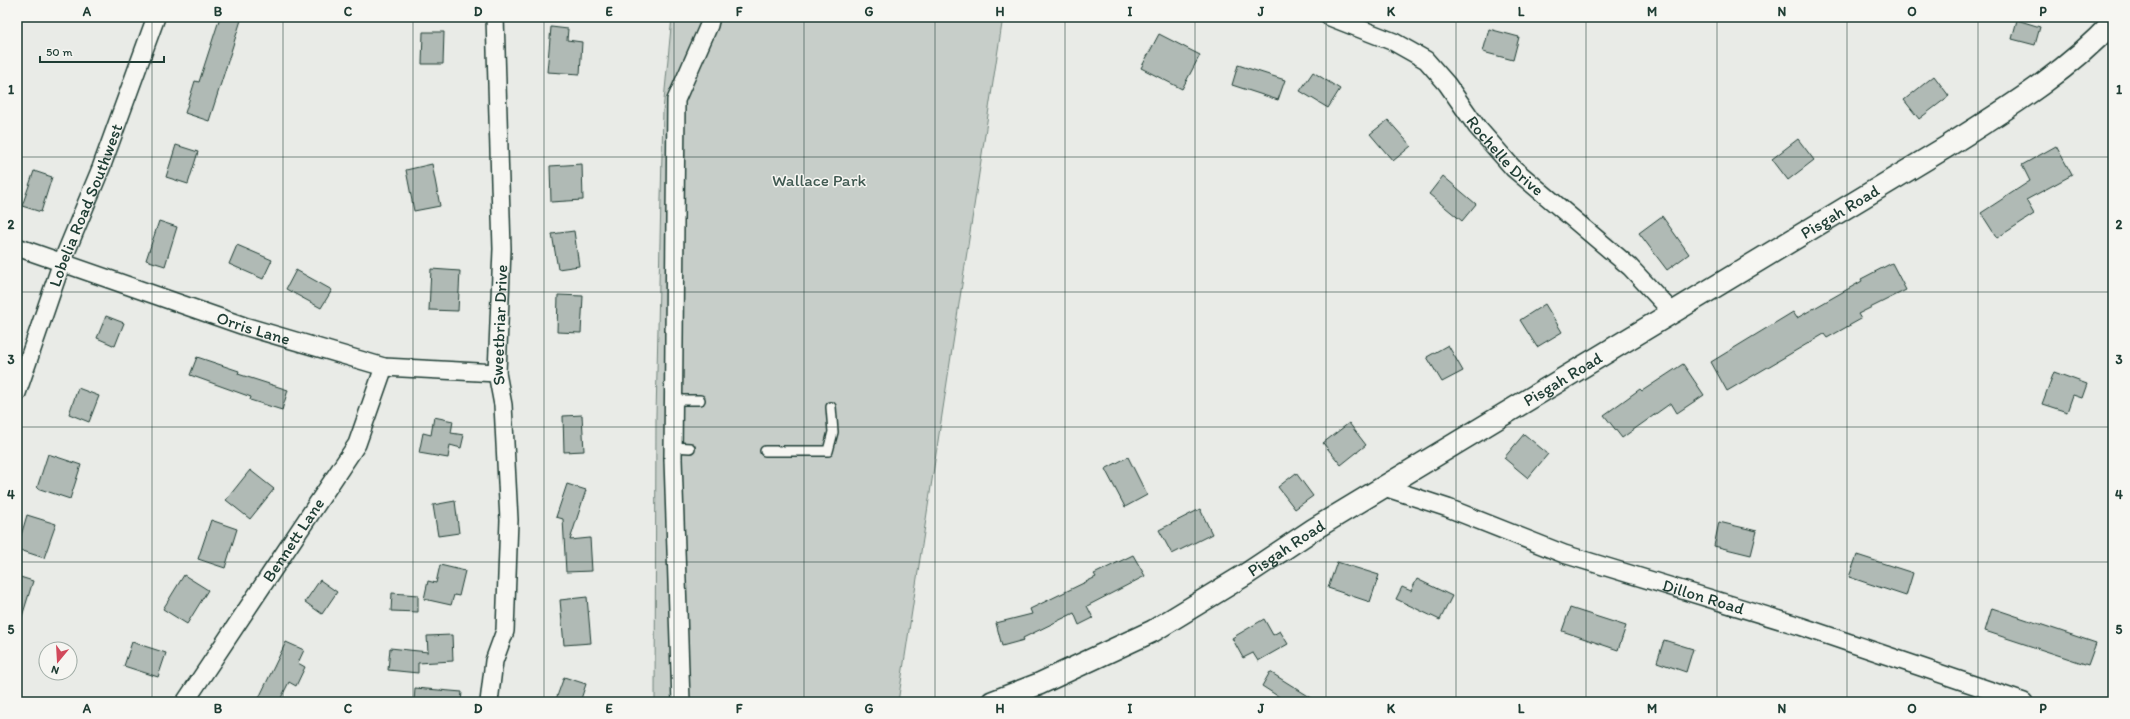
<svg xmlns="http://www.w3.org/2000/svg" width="2130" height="719" font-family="Itim,sans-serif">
	<rect width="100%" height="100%" fill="#e9ebe7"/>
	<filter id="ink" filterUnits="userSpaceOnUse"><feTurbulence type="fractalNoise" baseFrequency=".025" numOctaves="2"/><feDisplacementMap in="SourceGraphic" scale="8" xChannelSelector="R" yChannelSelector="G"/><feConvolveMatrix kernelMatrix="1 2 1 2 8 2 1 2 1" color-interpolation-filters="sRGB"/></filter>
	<g filter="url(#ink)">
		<path fill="#c7cec9" stroke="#73867e" d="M672,17H1003L898,702H655L656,415L663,111Z"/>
		<g fill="#b0bab5" stroke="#1f3d34">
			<path d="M220,17H242L209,121L185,113L195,81L199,82Z"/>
			<path d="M2017,20L2040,27L2035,45L2012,39Z"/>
			<path d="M551,27L568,29L567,40L582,42L580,74L547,72Z"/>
			<path d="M1489,29L1519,37L1513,60L1483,52Z"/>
			<path d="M423,32H444L443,64H422Z"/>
			<path d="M1159,34L1200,55L1182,89L1141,68Z"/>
			<path d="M1238,65L1285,80L1278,100L1232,85Z"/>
			<path d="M1313,72L1340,89L1328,108L1300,91Z"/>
			<path d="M1934,76L1949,96L1919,119L1904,100Z"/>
			<path d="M1388,120L1411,146L1393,161L1370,134Z"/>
			<path d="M1798,139L1814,160L1788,180L1772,159Z"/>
			<path d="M176,145L198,152L188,184L166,177Z"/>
			<path d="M2056,146L2072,175L2026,200L2034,214L1997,238L1981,213L2030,181L2022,165Z"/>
			<path d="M432,164L440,206L414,211L406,170Z"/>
			<path d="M582,164L583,200L551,202L550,166Z"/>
			<path d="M34,171L52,177L41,212L22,206Z"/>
			<path d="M1443,176L1476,204L1462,221L1429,194Z"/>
			<path d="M1662,216L1689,254L1667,270L1639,233Z"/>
			<path d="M159,221L177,227L165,266L146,260Z"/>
			<path d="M574,231L579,266L558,269L552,234Z"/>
			<path d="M237,245L272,260L263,279L229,264Z"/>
			<path d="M1892,263L1906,290L1858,314L1861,319L1827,338L1824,334L1727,391L1711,362L1793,312L1797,318L1862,281L1861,279Z"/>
			<path d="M431,269L460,271L458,311L429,310Z"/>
			<path d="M296,270L332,290L321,308L286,289Z"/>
			<path d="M558,295L583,296L581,333L557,332Z"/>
			<path d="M1545,304L1562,332L1537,347L1520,320Z"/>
			<path d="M106,316L124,323L115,346L97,338Z"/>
			<path d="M1448,345L1463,371L1442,382L1427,357Z"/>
			<path d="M197,357L239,371L238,374L288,390L282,410L250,400L251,397L190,375Z"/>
			<path d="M1683,364L1704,395L1677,413L1671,403L1622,438L1604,415L1640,389L1642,391Z"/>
			<path d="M2054,372L2087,384L2082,398L2073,395L2067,412L2042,404Z"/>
			<path d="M78,388L99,396L89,422L69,414Z"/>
			<path d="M582,415L584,451L564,452L563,416Z"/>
			<path d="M434,417L453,421L451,433L464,435L461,448L450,445L448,458L419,453L423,433L431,435Z"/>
			<path d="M1349,423L1366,445L1341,465L1323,443Z"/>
			<path d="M1524,434L1548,454L1528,478L1504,458Z"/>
			<path d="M48,454L81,465L70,499L37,488Z"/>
			<path d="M1128,457L1147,495L1125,507L1105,469Z"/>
			<path d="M250,470L274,489L250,519L226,500Z"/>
			<path d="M1296,473L1313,496L1295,509L1278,487Z"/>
			<path d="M567,484L586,490L570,540L590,538L592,571L566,572L563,519L556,517Z"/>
			<path d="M455,501L459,533L438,536L433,505Z"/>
			<path d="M1200,509L1212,534L1172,554L1159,530Z"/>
			<path d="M27,515L56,524L44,558L17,549Z"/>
			<path d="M211,520L237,529L225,568L198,559Z"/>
			<path d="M1719,522L1757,531L1751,555L1714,546Z"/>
			<path d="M1133,555L1145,576L1087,606L1093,618L1079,625L1074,613L1023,638L1024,640L1002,646L996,623L1032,614L1030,609L1096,577L1094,574Z"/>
			<path d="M1857,555L1913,573L1906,596L1849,577Z"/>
			<path d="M1337,562L1379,575L1370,602L1328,588Z"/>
			<path d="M440,565L465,571L459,596L454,595L451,605L424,599L428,581L436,583Z"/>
			<path d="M184,575L208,590L187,624L163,609Z"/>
			<path d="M17,576L33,581L20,623L17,622Z"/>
			<path d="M1417,579L1452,596L1440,620L1396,599L1402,587L1411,591Z"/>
			<path d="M320,580L337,592L322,614L305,602Z"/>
			<path d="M392,593L418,595V612L391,611Z"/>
			<path d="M587,597L591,643L564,645L560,600Z"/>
			<path d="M1570,608L1626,626L1618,650L1562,631Z"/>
			<path d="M1992,608L2096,643L2088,665L1985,631Z"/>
			<path d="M1264,619L1273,635L1280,631L1288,644L1258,661L1253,653L1243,658L1232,638Z"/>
			<path d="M452,635L453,661L418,663V673L388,670L390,648L428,652L427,636Z"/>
			<path d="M1664,640L1693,649L1686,672L1657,662Z"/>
			<path d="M132,642L166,653L158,677L124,666Z"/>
			<path d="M286,642L304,650L298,663L305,667L296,686L289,682L279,702H257Z"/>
			<path d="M1270,672L1318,702H1287L1262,686Z"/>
			<path d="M564,677L586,684L580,702H555Z"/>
			<path d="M415,688L462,692L461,702H414Z"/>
		</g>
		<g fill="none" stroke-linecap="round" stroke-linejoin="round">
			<g stroke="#1f3d34" stroke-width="12">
				<g id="service">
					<path d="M674,400H700"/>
					<path d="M673,447L690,448"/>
					<path d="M765,451H828L833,432L831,407"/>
				</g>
			</g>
			<g stroke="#1f3d34" stroke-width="20">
				<g id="minor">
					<path id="s1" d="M1330,17L1394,42L1426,60L1447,84L1477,127L1513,168L1630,267L1672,312"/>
					<path id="s2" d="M17,247L244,326L384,367L497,373"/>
					<path id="s3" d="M17,393L62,262L101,168L156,17"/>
					<path id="s4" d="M1384,487L1448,508L1564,554L1800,626L2024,702"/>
					<path id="s5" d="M185,702L357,444L384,367"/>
					<path id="s6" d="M489,702L494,661L505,631L509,520L503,405L497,373L502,249L495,17"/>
					<path d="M681,702L673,459L676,100L709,25L711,17"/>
				</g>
			</g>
			<g stroke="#1f3d34" stroke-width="24">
				<g id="tertiary">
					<path id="s7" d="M992,702L1039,684L1153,631L1248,573L1314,529L1948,146C2006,109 2066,73 2113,22"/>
				</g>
			</g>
			<use href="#service" stroke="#f6f6f2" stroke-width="9"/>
			<use href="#minor" stroke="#f6f6f2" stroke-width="17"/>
			<use href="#tertiary" stroke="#f6f6f2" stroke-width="21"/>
		</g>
	</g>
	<path fill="none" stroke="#1f3d34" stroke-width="1" stroke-opacity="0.55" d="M152,17V702M283,17V702M413,17V702M544,17V702M674,17V702M804,17V702M935,17V702M1065,17V702M1195,17V702M1326,17V702M1456,17V702M1586,17V702M1717,17V702M1847,17V702M1978,17V702M17,157H2113M17,292H2113M17,427H2113M17,562H2113"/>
	<g text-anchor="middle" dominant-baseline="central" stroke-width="3" stroke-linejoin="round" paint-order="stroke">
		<g font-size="17" fill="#1f3d34" stroke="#f6f6f2">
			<text stroke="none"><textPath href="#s1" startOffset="230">Rochelle Drive</textPath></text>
			<text stroke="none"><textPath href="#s3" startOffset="200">Lobelia Road Southwest</textPath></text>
			<text stroke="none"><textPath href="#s7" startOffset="981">Pisgah Road</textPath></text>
			<text stroke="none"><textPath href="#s6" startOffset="380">Sweetbriar Drive</textPath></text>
			<text stroke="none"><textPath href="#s2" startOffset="250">Orris Lane</textPath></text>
			<text stroke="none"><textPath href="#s7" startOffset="657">Pisgah Road</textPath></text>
			<text stroke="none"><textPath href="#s5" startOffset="195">Bennett Lane</textPath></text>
			<text stroke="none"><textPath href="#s7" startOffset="333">Pisgah Road</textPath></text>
			<text stroke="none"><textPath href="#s4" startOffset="338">Dillon Road</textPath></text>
		</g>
		<g font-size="17" fill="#415a52" stroke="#f6f6f2">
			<text x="819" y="180">Wallace Park</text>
		</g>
	</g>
	<rect width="2130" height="719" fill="none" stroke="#f6f6f2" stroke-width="44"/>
	<g transform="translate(58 661) rotate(198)"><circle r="19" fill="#f6f6f2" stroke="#a0aca6"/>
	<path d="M0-3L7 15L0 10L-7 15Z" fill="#d1495b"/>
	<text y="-6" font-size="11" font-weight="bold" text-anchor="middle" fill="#1f3d34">N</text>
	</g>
	<path d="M40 56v6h124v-6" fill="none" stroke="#1f3d34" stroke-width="2"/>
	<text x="46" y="56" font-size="12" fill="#1f3d34" stroke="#f6f6f2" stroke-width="3" paint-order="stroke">50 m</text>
	<rect x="22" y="22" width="2086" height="675" fill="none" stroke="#1f3d34" stroke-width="1.5"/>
	<g font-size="13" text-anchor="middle" font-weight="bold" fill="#1f3d34">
		<text x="87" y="16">A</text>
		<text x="218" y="16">B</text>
		<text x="348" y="16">C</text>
		<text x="478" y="16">D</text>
		<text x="609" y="16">E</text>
		<text x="739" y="16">F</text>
		<text x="869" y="16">G</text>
		<text x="1000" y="16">H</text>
		<text x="1130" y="16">I</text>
		<text x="1261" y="16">J</text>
		<text x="1391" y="16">K</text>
		<text x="1521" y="16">L</text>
		<text x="1652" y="16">M</text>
		<text x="1782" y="16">N</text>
		<text x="1912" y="16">O</text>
		<text x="2043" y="16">P</text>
		<text x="11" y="94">1</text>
		<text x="2119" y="94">1</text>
		<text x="11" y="229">2</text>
		<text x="2119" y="229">2</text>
		<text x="11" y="364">3</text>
		<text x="2119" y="364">3</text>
		<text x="11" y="499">4</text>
		<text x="2119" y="499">4</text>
		<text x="11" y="634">5</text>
		<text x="2119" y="634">5</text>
		<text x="87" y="713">A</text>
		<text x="218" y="713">B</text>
		<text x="348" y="713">C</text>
		<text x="478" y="713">D</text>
		<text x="609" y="713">E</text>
		<text x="739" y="713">F</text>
		<text x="869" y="713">G</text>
		<text x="1000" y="713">H</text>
		<text x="1130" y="713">I</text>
		<text x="1261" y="713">J</text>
		<text x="1391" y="713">K</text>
		<text x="1521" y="713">L</text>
		<text x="1652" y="713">M</text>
		<text x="1782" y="713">N</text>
		<text x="1912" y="713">O</text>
		<text x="2043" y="713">P</text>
	</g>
</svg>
